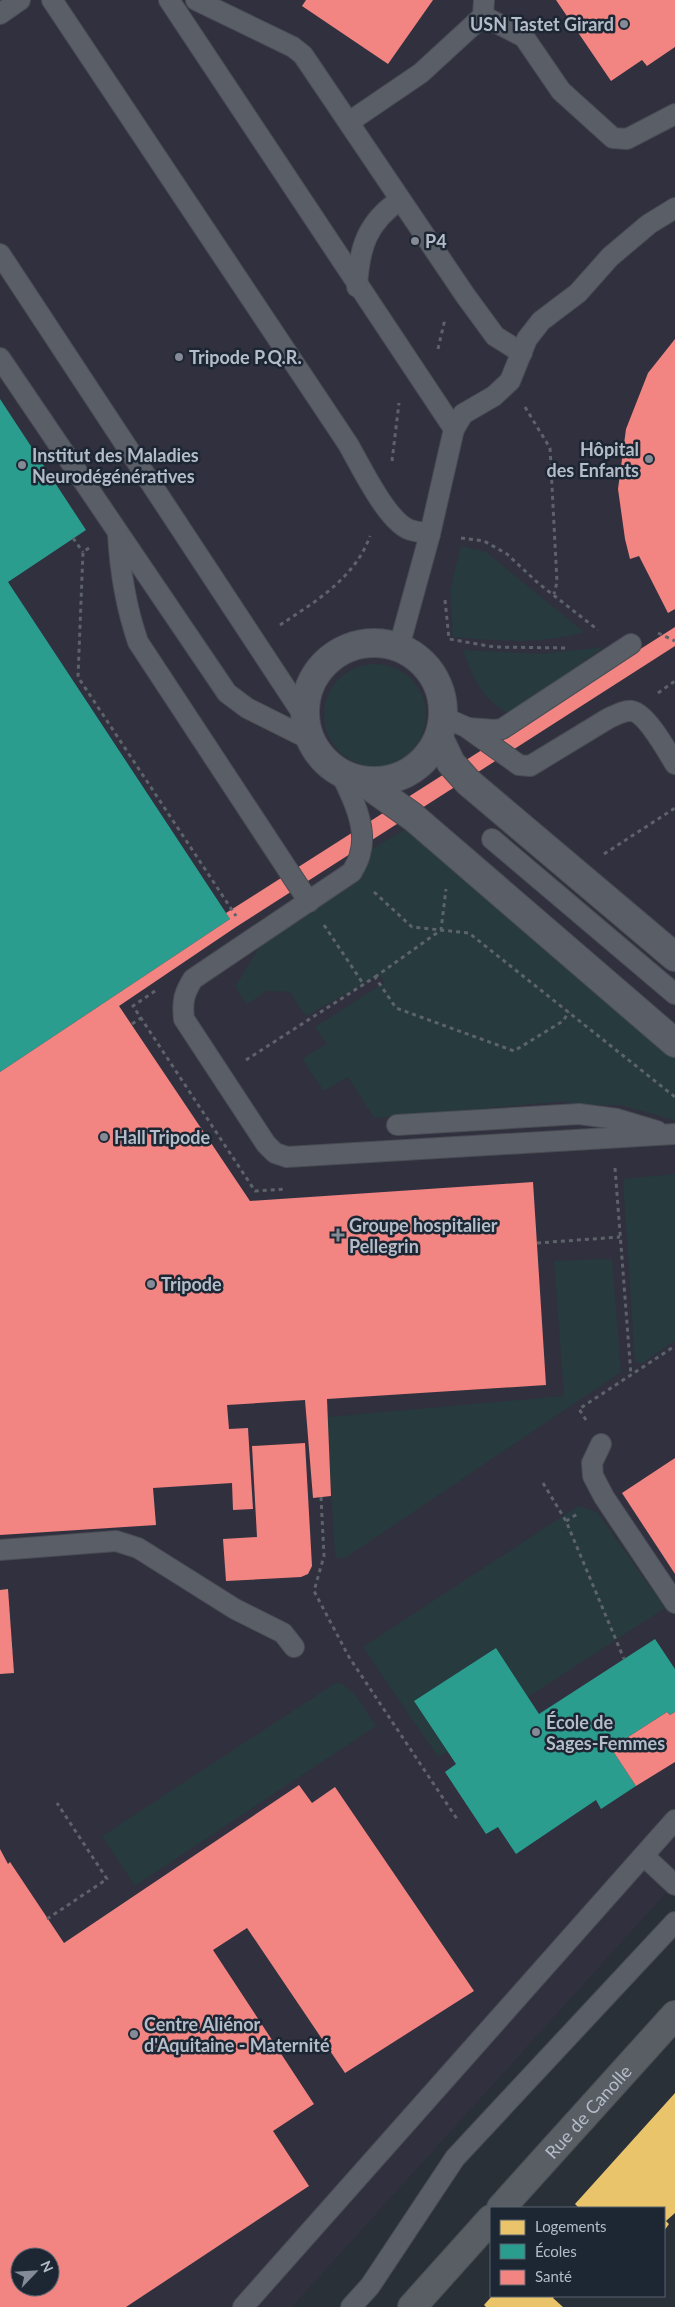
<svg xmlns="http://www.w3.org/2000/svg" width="675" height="2307" font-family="Lato,sans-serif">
	<rect width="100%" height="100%" fill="#2a3038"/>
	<path fill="#31303e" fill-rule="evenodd" d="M0,0H675V1883L292,2307H0ZM20,2257H50V2287H20Z"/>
	<g fill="#273a3e">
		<path d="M461,546L486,552L584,632C539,645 500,641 453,637L450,590Z"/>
		<path d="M604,647L509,714C481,698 474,680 463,650L541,654Z"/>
		<circle cx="375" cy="715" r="51"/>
		<path d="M408,828L675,1057V1120L620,1105H570L568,1101L374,1118L348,1077L324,1091L302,1059L327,1044L315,1027L385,982L379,975L306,1016L290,992L267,991L247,1004L235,987L262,943L368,851Z"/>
		<path d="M675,1174V1341L641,1364L635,1361L623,1179Z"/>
		<path d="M612,1259L621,1372L345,1558H339L335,1556L327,1417L564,1396L554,1261Z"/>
		<path d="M578,1506L597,1512L665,1608L528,1697L496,1648L415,1701L448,1752L438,1757L363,1647Z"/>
		<path d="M340,1683C357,1692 366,1711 376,1726L135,1886L102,1836L334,1684Z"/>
	</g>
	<g fill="#e9c46a">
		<path d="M675,2093V2213L666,2221L669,2224L664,2231V2208H579L575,2204Z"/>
		<path d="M492,2296H555L553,2298L563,2307H486L484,2305Z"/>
	</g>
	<g fill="#2a9d8f">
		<path d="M0,399L86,530L8,582L230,919L0,1072Z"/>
		<path d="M655,1639L675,1669V1712L670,1715L667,1712L611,1748L636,1786L601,1809L596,1800L516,1854L498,1827L486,1834L445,1772L456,1764L414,1701L496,1648L539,1714Z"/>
	</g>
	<g fill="#f28482" fill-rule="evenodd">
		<path d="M306,0H433L388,64L302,6Z"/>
		<path d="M556,0H675V47L647,66L642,60L611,81Z"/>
		<path d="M675,339V609L668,613L639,556L630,559L625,539L618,489L626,429L648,373Z"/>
		<path d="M675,627V646L236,927L119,1006L250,1201L533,1182L546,1385L327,1399L331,1496L313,1498L305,1400L227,1405L229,1429L248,1428L253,1509L233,1510L232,1483L153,1488L156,1525L0,1535V1072L230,919L226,913Z"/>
		<path d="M305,1443L312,1566L308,1574L301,1577L226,1581L223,1539L257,1537L252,1446Z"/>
		<path d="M675,1458V1574L622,1493Z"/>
		<path d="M8,1589L14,1673L0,1674V1590Z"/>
		<path d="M667,1712L670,1715L675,1712V1762L636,1786L611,1748Z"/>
		<path d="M299,1785L312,1803L335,1787L474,1991L345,2073L247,1928L213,1950L314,2104L273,2131L309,2186L126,2307H0V1849L8,1864L10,1862L64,1943ZM20,2257H50V2287H20Z"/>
	</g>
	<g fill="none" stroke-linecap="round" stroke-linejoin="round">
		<g stroke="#484c53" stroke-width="22">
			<g id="lane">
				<path d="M52,0L348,444C360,465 386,519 408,529C414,532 423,532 430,534"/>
				<path d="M169,0L454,429"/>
				<path d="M196,0L293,47L303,55L465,295L495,336L522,353"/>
				<path d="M0,14L20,0"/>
				<path d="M483,16L524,37L561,91L613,138L627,139L675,114"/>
				<path d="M349,122L421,73L483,16L484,0"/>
				<path d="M0,254L304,716"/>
				<path d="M357,287C359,248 367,222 400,200"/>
				<path d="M0,358L227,693L247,708L309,739"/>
				<path d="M118,534C120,571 126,607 138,642L309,902"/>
				<path d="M399,647L430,534L454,429L463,414L494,396L510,381L527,339L541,321L578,293L610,257L649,224L675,208"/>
				<path d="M443,717L466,727L519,765L530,766L609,718C616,715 624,710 632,711C647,714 667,751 675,764"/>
				<path d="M468,728L495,730L502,729L631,644"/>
				<path d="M341,774C352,796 368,828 360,854C359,860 355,866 352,872L193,979C184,993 182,1002 184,1019L266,1144L275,1153L287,1157L675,1134"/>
				<path d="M492,839L675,994"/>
				<path d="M397,1125L579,1114L617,1119L657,1131"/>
				<path d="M601,1444L592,1463L593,1476L604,1497L675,1603"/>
				<path d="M0,1550L116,1541L138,1548L235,1609L283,1633L294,1647"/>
				<path d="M644,1856L675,1885"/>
				<path d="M243,2307L675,1820"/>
				<path d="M351,2307L370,2286L455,2158L675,1922"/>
			</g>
		</g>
		<g stroke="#484c53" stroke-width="30">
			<g id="street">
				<circle cx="374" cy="712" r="69"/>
				<path d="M439,738L451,763L468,782L675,957"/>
				<path d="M364,782L413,817L675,1043"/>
			</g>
		</g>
		<g stroke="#484c53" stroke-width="30">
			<g id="secondary">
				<path id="s1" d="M501,2208L675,2015"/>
				<path d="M412,2307L491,2219"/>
			</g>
		</g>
		<g stroke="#5d636a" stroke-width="3" stroke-dasharray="4 4" stroke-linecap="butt">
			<path d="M438,349L445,319"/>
			<path d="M525,407L550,448L557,582L554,594"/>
			<path d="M392,461L399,403"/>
			<path d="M73,538L83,552"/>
			<path d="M461,538L484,541L507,554L538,583L598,630"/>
			<path d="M89,548L83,552L78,677L236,916"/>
			<path d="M445,600L449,639L494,647L568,648"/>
			<path d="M280,625C315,602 355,578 370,536"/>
			<path d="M658,633L675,641"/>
			<path d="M658,693L675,681"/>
			<path d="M604,854L675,808"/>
			<path d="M374,892L412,927L469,933L675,1097"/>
			<path d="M324,925L364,985"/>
			<path d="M375,977L441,930L446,889"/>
			<path d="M155,991L133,1006L255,1191L285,1189"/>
			<path d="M132,1024L141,1018"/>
			<path d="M246,1060L375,977L396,1008L514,1051L563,1021L569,1012"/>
			<path d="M615,1168L631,1375"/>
			<path d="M537,1243L620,1237"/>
			<path d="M586,1420L579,1409L675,1346"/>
			<path d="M543,1483L566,1521L624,1659"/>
			<path d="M321,1497L324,1556L314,1591L349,1657L457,1819"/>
			<path d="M566,1521L579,1513"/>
			<path d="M47,1919L107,1879L57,1803"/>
		</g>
		<use href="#lane" stroke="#5a5e66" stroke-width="20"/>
		<use href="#street" stroke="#5a5e66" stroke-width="28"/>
		<use href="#secondary" stroke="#595d64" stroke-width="28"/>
	</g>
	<g fill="#848b96" stroke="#1d2633" stroke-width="2">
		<circle cx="624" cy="24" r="5"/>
		<circle cx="415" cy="241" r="5"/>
		<circle cx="179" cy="357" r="5"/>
		<circle cx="649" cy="459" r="5"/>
		<circle cx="22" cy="465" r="5"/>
		<circle cx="104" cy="1137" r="5"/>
		<path d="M335.5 1227.5h5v5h5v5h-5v5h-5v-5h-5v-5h5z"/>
		<circle cx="151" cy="1284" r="5"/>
		<circle cx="536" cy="1732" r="5"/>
		<circle cx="134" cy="2034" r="5"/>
	</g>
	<g text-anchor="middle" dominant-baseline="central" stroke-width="5" stroke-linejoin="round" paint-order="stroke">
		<g font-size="18" font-weight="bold" fill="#b4bcc9" stroke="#1d2633" text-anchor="start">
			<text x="614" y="24" text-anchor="end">USN Tastet Girard</text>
			<text x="425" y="241">P4</text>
			<text x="189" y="357">Tripode P.Q.R.</text>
			<text x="639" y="449" text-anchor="end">Hôpital<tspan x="639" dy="21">des Enfants</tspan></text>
			<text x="32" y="455">Institut des Maladies<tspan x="32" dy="21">Neurodégénératives</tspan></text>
			<text x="114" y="1137">Hall Tripode</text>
			<text x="349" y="1225">Groupe hospitalier<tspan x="349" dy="21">Pellegrin</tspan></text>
			<text x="161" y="1284">Tripode</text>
			<text x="546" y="1722">École de<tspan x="546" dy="21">Sages-Femmes</tspan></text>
			<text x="144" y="2024">Centre Aliénor<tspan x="144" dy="21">d'Aquitaine - Maternité</tspan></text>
		</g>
		<g font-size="18" fill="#b4bcc9" stroke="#1d2633">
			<text stroke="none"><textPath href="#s1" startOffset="130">Rue de Canolle</textPath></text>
		</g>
	</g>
	<rect x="490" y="2207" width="175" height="90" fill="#1d2633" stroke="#59626f"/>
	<rect x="500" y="2220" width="25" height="15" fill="#e9c46a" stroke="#59626f"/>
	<text x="535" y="2232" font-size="15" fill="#b4bcc9">Logements</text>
	<rect x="500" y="2244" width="25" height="15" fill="#2a9d8f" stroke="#59626f"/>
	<text x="535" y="2257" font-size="15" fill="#b4bcc9">Écoles</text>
	<rect x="500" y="2270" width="25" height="15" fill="#f28482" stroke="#59626f"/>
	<text x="535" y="2282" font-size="15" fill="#b4bcc9">Santé</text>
	<g transform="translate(35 2272) rotate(65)"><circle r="24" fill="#1d2633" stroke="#59626f"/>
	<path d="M0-4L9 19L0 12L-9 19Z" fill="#848b96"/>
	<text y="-8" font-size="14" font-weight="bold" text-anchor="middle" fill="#b4bcc9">N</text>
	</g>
</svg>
